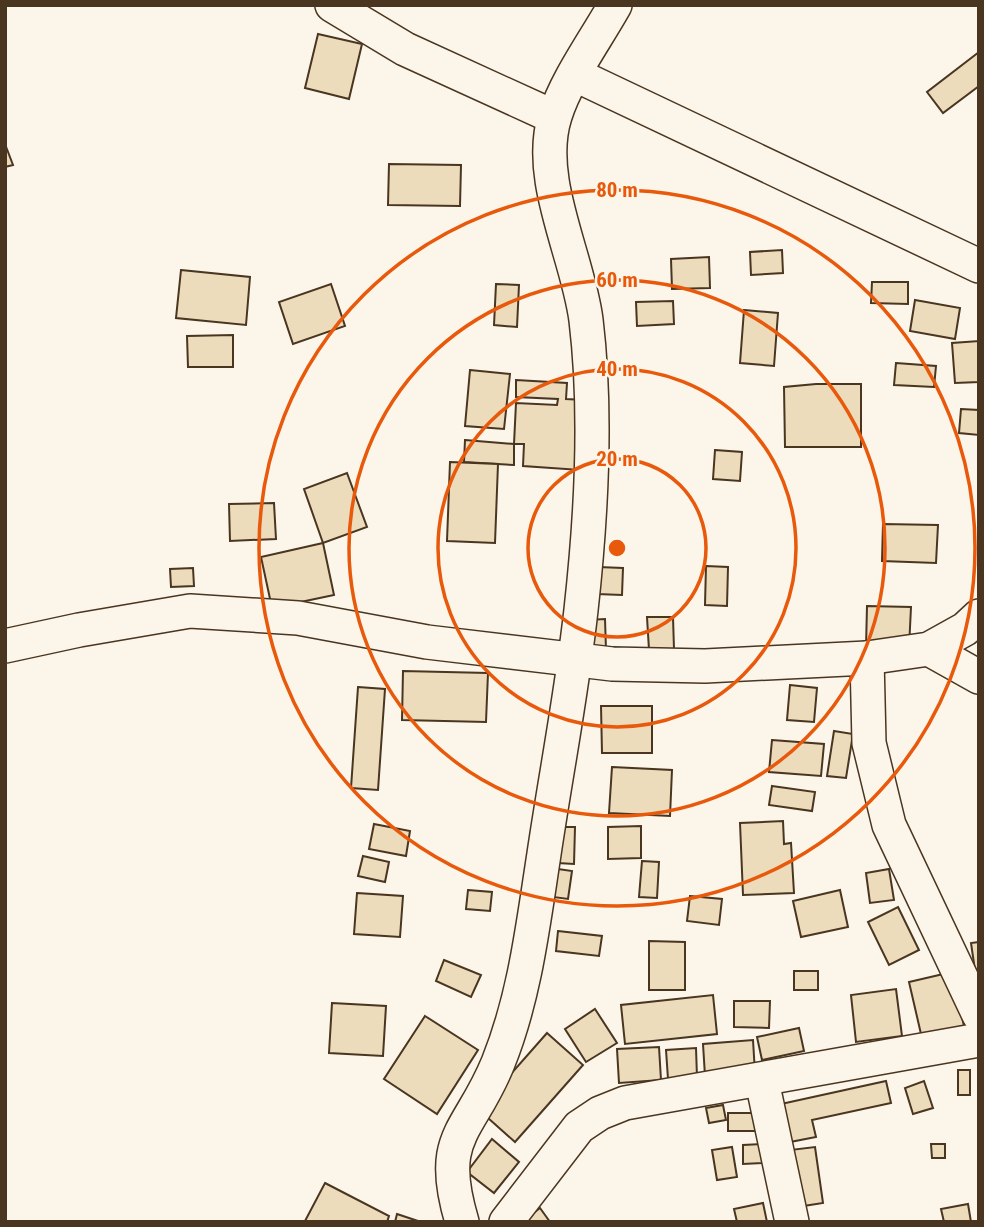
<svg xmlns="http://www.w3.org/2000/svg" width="984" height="1227" font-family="'Roboto Condensed',sans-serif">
	<rect width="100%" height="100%" fill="#fbf6e9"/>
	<g fill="#ecdcbc" stroke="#4a3520" stroke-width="2">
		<path d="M318,34L362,44L349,99L305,88Z"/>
		<path d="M979,52V86L943,113L927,92Z"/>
		<path d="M5,144L13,165L5,167Z"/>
		<path d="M389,164L461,165L460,206L388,205Z"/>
		<path d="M782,250L783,273L751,275L750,252Z"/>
		<path d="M709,257L710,288L672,289L671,259Z"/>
		<path d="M181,270L250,277L246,325L176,318Z"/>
		<path d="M872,282H908V304L871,303Z"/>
		<path d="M331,284L345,326L293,344L279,302Z"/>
		<path d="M496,284L519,285L517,327L494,325Z"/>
		<path d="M915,300L960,308L955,339L910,331Z"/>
		<path d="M673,301L674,324L637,326L636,302Z"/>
		<path d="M744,310L778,313L774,366L740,363Z"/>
		<path d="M233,335V367H188L187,336Z"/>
		<path d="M979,341V382L955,383L952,343Z"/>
		<path d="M896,363L936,366L934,387L894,385Z"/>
		<path d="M470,370L510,374L504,429L465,426Z"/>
		<path d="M516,380L567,383L566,399L585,400L580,470L523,466L524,444H514L516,403L557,405L558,399L516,397Z"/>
		<path d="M816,384H861V447H785L784,387Z"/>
		<path d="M961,409L979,410V435L959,433Z"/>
		<path d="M465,440L514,444V465L464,462Z"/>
		<path d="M715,450L742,452L740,481L713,479Z"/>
		<path d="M450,462L498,464L495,543L447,541Z"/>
		<path d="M347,473L367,527L323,543L304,489Z"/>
		<path d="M274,503L276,539L230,541L229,504Z"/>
		<path d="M883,524L938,525L936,563L882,561Z"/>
		<path d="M323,543L334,595L272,608L261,557Z"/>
		<path d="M706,566L728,567L727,606L705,605Z"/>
		<path d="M598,567L623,568L622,595L597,594Z"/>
		<path d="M193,568L194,586L171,587L170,569Z"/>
		<path d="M867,606L911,607L909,648L866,647Z"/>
		<path d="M647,617H673L674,649L649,650Z"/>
		<path d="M605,619L606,650L587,651V620Z"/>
		<path d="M403,671L488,673L486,722L402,720Z"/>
		<path d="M790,685L817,688L814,722L787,720Z"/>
		<path d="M358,687L385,689L378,790L351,788Z"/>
		<path d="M601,706H652V753H602Z"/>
		<path d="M834,731L853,734L846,778L827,776Z"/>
		<path d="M772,740L824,744L821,776L769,772Z"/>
		<path d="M612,767L672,770L670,816L609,813Z"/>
		<path d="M772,786L815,792L812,811L769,805Z"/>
		<path d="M783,821L784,844L791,843L794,893L743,895L740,823Z"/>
		<path d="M374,824L410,831L406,856L369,849Z"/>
		<path d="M641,826V858L608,859V827Z"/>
		<path d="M559,827H575L574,864L558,863Z"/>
		<path d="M363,856L389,862L385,882L358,876Z"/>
		<path d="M642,861L659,862L657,898L639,897Z"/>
		<path d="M558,869L572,871L568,899L553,897Z"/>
		<path d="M889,869L894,900L870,903L866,873Z"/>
		<path d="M468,890L492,892L490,911L466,909Z"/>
		<path d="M840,890L848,927L801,937L793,901Z"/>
		<path d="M357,893L403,896L400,937L354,934Z"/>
		<path d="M690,896L722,899L719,925L687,921Z"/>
		<path d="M898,907L919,950L889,965L868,922Z"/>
		<path d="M558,931L602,936L599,956L556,951Z"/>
		<path d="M649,941L685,942V990H649Z"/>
		<path d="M979,942V998L971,943Z"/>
		<path d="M444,960L481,975L471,997L436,981Z"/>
		<rect x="794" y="971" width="24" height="19"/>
		<path d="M952,972L964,1026L921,1034L909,982Z"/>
		<path d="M896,989L902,1036L856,1042L851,995Z"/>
		<path d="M713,995L717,1034L625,1044L621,1005Z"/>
		<path d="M734,1001H770L769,1028L734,1027Z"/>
		<path d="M332,1003L386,1006L383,1056L329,1053Z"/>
		<path d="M595,1009L617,1043L586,1062L565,1029Z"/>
		<path d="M425,1016L478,1050L437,1114L384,1079Z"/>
		<path d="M799,1028L804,1051L762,1060L757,1037Z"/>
		<path d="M547,1033L583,1065L515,1142L479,1110Z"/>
		<path d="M753,1040L755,1073L705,1076L703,1044Z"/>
		<path d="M659,1047L661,1080L619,1083L617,1049Z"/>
		<path d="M696,1048L697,1077L668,1079L666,1050Z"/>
		<rect x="958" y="1070" width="12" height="25"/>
		<path d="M886,1081L891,1103L812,1120L816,1137L790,1142L781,1104Z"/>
		<path d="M924,1081L933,1108L913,1114L905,1088Z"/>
		<path d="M723,1105L726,1120L709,1123L706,1108Z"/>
		<rect x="728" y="1113" width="31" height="18"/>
		<path d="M492,1139L519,1162L494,1193L467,1172Z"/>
		<path d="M762,1144V1163L743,1164V1145Z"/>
		<path d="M931,1144H945V1158H932Z"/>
		<path d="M732,1147L737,1177L717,1180L712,1150Z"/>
		<path d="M815,1147L823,1203L797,1207L790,1150Z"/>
		<path d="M325,1183L389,1216L387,1222L305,1221Z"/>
		<path d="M763,1203L767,1222H737L734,1209Z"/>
		<path d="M968,1204L971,1222H944L941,1209Z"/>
		<path d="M540,1208L550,1222H522Z"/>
		<path d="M397,1214L421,1222H395Z"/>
	</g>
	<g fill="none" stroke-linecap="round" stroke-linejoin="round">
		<g stroke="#4a3520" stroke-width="36">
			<g id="minor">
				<path d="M332,5L405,49L554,117"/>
				<path d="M576,75L979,266"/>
				<path d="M5,646L79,630L190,611L298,618L427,642L612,664L705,666L867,658L929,649L965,629L979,616"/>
				<path d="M929,649L979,677"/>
				<path d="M867,658L869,743L889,825L979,1015"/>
				<path d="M762,1081L792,1222"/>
				<path d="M462,1222C436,1135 469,1134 498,1063C525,996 533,925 544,854C556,773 572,692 581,610C591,520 597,411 586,320C578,256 535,179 555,116C566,80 596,39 615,5"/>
				<path d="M506,1222L579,1127L600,1113L625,1103L979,1040"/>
			</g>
		</g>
		<use href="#minor" stroke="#fbf6e9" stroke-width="33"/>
	</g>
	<g fill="none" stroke="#e8590c" stroke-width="3.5">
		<circle cx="617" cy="548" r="89"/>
		<circle cx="617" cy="548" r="179"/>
		<circle cx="617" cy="548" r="268"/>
		<circle cx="617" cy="548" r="358"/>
	</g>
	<circle cx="617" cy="548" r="10" fill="#e8590c" stroke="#fbf6e9" stroke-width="3.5"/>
	<g font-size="21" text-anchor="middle" font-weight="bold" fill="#e8590c" stroke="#fbf6e9" stroke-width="5" stroke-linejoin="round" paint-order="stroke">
		<text x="617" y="197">80 m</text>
		<text x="617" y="287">60 m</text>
		<text x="617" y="376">40 m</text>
		<text x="617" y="466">20 m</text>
	</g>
	<rect width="984" height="1227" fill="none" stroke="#4a3520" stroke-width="14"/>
</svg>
